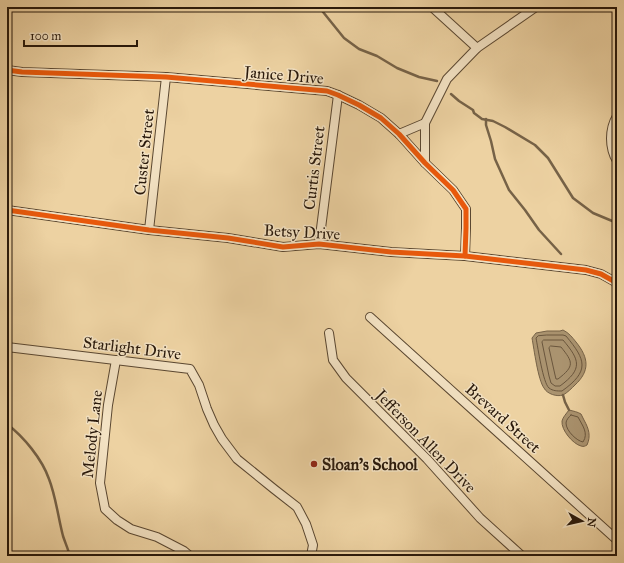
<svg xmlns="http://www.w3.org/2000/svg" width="624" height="563" font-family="'IM FELL Great Primer',serif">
	<rect width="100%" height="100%" fill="#edd2a2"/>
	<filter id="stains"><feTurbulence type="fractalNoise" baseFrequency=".005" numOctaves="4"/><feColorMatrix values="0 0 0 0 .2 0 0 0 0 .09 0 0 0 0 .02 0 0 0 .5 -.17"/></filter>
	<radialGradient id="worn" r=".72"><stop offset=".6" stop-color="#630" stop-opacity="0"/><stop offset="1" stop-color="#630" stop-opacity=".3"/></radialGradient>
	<g fill="#aa936f" stroke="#766247">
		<path d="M563,330C569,333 572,337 576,342C589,358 590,371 575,385C572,388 567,393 563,395C557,397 547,394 544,388C538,380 534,349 532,338L536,333L547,331H560Z"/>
		<path d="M569,410C573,411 578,412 581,414C582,416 583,418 584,420C589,429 591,436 587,445C585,446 584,447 581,446C573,444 561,430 562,421C563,417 566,414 569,410Z"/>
	</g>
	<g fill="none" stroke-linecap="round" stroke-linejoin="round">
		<g stroke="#6a563d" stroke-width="1">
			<path d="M547,335H563L566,336C586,360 590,371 562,391C557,391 553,391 549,388C543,383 538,348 536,338L538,336Z"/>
			<path d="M544,340H563C580,360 583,369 560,386H555L551,383L549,376L542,342Z"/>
			<path d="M551,346L561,347C573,362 575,366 558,379H556L555,375L549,348Z"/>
			<path d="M571,415L578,417C582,425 589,433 583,442C577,441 566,431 566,423C566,420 569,417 571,415Z"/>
		</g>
		<g stroke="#766247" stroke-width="2.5">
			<path d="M319,7L344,38L359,49L377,56L397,68L419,77L437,81"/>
			<path d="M451,94L459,101L473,110L474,113L482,119L493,121L505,127L535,145L548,158L573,198L593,213L617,223"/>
			<path d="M486,119V125L491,141L495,159L509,190L525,210L539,230L561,254"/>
			<path d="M563,395L565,402L569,410"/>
			<path d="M7,424C24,437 42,459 49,479C56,497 58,517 63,536C65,542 68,549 70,556"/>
		</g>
		<g stroke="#5a4731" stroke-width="10">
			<g id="minor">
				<path d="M432,7L477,48"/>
				<path d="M7,70L22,72L166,77L327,91L338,95L359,105L381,118L399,134L425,163L453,190L466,209V228L465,256"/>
				<path d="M617,116C609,129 609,148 617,161"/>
				<path d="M399,134L425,123"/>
				<path d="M425,163V123L447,79L477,48L536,7"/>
				<path d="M7,210L149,230L228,238L283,247L319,244L391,252L465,256L586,270L601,274L617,283"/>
				<path d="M149,230L166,77"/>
				<path d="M319,244L338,95"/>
				<path d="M370,317L617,540"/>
				<path d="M329,333L333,360L346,378L427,459L480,518L522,556"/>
				<path d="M7,347L190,369L199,385L207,409L214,425L222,439L237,459L274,489L297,507L306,524L313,545L311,556"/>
				<path d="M116,360L108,405L100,483L105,509L117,520L131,529L157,537L184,551L190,556"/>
			</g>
		</g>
		<use href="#minor" stroke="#f3e2c3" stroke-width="8"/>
		<g stroke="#f3e2c3" stroke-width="8">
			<g id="cycleway">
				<path d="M7,70L22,72L166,77L327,91L338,95L359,105L381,118L399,134L425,163L453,190L466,209V228L465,256"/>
				<path d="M7,210L149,230L228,238L283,247L319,244L391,252L465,256L586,270L601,274L617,283"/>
			</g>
		</g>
		<use href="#cycleway" stroke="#e8590c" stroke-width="5"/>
	</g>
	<circle fill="#8f2418" stroke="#f3e2c3" stroke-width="1.5" cx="314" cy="464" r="4"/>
	<g text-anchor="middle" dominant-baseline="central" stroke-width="3" stroke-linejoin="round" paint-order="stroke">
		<g font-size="16" fill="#29190b" stroke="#f3e2c3">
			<text transform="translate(284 75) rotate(5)">Janice Drive</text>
			<text transform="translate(144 152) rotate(-84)">Custer Street</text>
			<text transform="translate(314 168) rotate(-83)">Curtis Street</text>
			<text transform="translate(302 232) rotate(3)">Betsy Drive</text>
			<text transform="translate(132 348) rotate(7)">Starlight Drive</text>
			<text transform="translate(503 418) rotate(42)">Brevard Street</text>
			<text transform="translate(92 434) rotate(-84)">Melody Lane</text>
			<text transform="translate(426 441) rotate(46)">Jefferson Allen Drive</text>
		</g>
		<g font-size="16" font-weight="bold" fill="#29190b" stroke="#f3e2c3" text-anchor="start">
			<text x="322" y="464">Sloan's School</text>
		</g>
	</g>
	<rect width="624" height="563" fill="none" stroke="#edd2a2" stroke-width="24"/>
	<rect x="8" y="8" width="608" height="547" fill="none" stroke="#29190b" stroke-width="2"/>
	<rect x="12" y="12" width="600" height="539" fill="none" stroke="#29190b"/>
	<g transform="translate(582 521) rotate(98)" stroke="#f3e2c3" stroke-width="3" paint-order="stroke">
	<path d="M0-3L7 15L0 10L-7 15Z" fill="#29190b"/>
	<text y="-6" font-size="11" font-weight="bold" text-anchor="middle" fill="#29190b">N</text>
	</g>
	<path d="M24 40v6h113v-6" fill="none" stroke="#29190b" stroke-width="2"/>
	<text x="30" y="40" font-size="12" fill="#29190b" stroke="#f3e2c3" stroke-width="3" paint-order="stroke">100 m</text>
	<rect width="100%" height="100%" filter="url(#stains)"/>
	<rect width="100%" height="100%" fill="url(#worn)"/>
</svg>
